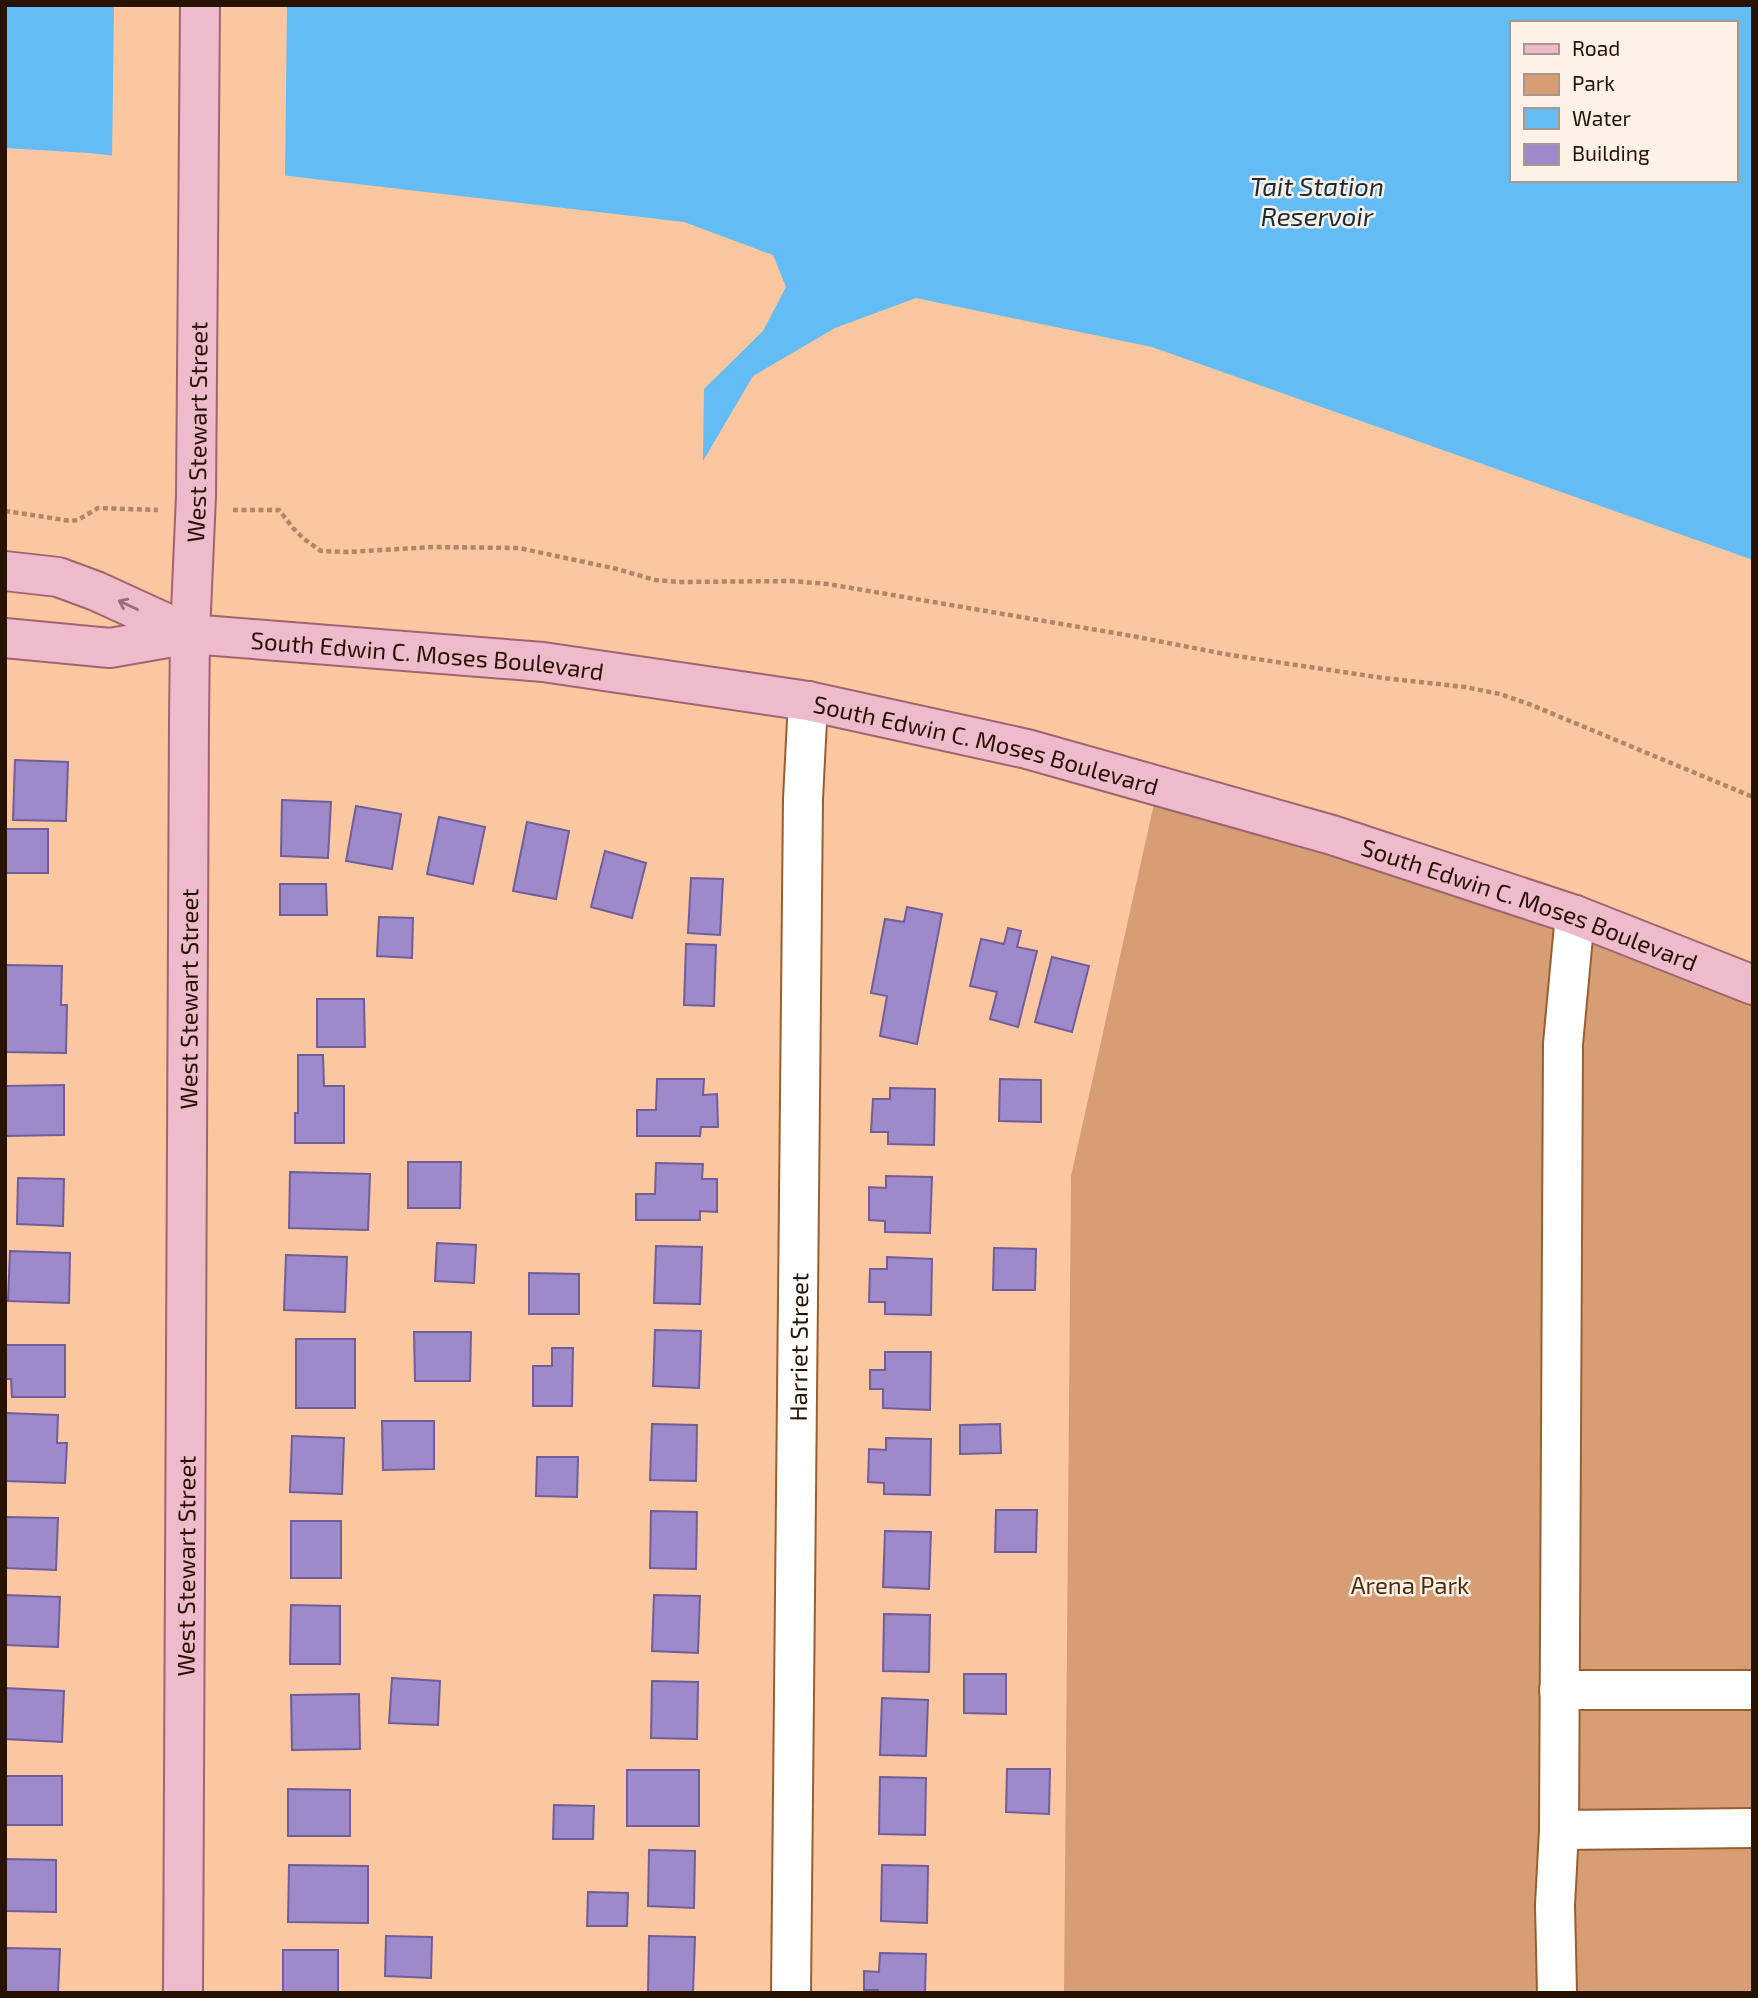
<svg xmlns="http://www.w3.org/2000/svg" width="1758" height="1998" font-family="'Exo 2',sans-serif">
	<rect width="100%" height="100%" fill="#fac7a1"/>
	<path fill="#d69e74" d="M1158,786L1753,985V1993H1064L1071,1176Z"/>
	<path fill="#63bcf4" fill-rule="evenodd" d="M5,5H1753V560L1152,347L916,298L835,328L753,376L703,461L704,389L763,331L786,287L773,255L684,222L90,153L5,148ZM1511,23H1735V180H1511Z"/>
	<path fill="#fac7a1" d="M114,5H287L285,180L112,159Z"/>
	<g fill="#9e8acb" stroke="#715d9a" stroke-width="2">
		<path d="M15,760L68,762L66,821L13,820Z"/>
		<path d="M282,800L331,802L328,858L281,856Z"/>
		<path d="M356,806L401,814L392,869L346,861Z"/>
		<path d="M439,817L485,827L473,884L427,874Z"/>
		<path d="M527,822L569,831L556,899L513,891Z"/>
		<rect x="5" y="829" width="43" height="44"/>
		<path d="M605,851L646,863L632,918L591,907Z"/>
		<path d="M691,878L723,879L720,935L688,933Z"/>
		<path d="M280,884H326L327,915H280Z"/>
		<path d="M907,907L942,914L917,1044L880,1036L887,996L871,993L885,919L904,922Z"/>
		<path d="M379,917L413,918L412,958L377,956Z"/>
		<path d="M1008,928L1021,931L1017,947L1037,951L1018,1027L990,1019L997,992L970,986L981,939L1004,944Z"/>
		<path d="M686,944L716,945L714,1006L684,1005Z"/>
		<path d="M1052,957L1089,966L1072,1032L1035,1022Z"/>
		<path d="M5,965L62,966L61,1005H67L66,1053L5,1052Z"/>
		<path d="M317,999H364L365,1047H317Z"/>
		<path d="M298,1055H323L324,1086H344V1143H295V1113H298Z"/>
		<path d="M657,1079H704L703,1095L717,1094L718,1127H701L700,1136H637V1110H656Z"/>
		<path d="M1000,1079L1041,1080V1122L999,1121Z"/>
		<path d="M64,1085V1135L5,1136V1086Z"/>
		<path d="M890,1088L935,1089L934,1145L888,1144V1132H871L873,1099H890Z"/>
		<path d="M408,1162H461L460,1208H408Z"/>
		<path d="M656,1163L703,1164L702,1179H717V1212L700,1211V1220H636V1194H655Z"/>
		<path d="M290,1172L370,1174L368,1230L289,1228Z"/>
		<path d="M886,1176L932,1177L930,1233L885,1232V1221L869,1220V1187L886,1188Z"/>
		<path d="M18,1178L64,1179L63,1226L17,1224Z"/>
		<path d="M437,1243L476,1245L474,1283L435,1281Z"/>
		<path d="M656,1246L702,1247L700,1304L654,1303Z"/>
		<path d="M994,1248L1036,1249L1035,1290H993Z"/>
		<path d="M10,1251L70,1253L69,1303L8,1301Z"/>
		<path d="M286,1255L347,1257L345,1312L284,1310Z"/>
		<path d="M887,1257L932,1259L931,1315L885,1314V1302H869L870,1269H887Z"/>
		<path d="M529,1273L579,1274V1314H529Z"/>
		<path d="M655,1330L701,1331L699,1388L653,1386Z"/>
		<path d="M414,1332H471L470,1381H415Z"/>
		<rect x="296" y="1339" width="59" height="69"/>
		<path d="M5,1345H65V1397H12L11,1379H5Z"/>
		<path d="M552,1348H573L572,1406H533V1366H552Z"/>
		<path d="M885,1352H931L930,1410L883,1408V1389H870V1370H885Z"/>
		<path d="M5,1413L58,1415L57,1443H67L65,1483L5,1481Z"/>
		<path d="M382,1421H434V1469L383,1470Z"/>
		<path d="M652,1424L697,1425L696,1481L650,1480Z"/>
		<path d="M1000,1424L1001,1453L960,1454V1425Z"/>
		<path d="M292,1436L344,1438L342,1494L290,1492Z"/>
		<path d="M886,1438L931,1439L930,1495L884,1494V1483L868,1482L869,1449L886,1450Z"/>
		<path d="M537,1457H578L577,1497L536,1496Z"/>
		<path d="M996,1510H1037L1036,1552H995Z"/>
		<path d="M651,1511L697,1512L696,1569L650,1568Z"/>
		<path d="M5,1517L58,1518L56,1570L5,1568Z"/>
		<rect x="291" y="1521" width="50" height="57"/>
		<path d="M885,1531L931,1532L929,1589L883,1587Z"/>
		<path d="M5,1595L60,1597L58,1647L5,1645Z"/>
		<path d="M654,1595L700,1596L698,1653L652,1651Z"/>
		<path d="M291,1605L340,1606V1664H290Z"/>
		<path d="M884,1614L930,1615L929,1672L883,1671Z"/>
		<path d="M964,1674H1006V1714L964,1713Z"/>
		<path d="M392,1678L440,1681L438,1725L389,1723Z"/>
		<path d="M652,1681L698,1682L697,1739L651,1738Z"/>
		<path d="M5,1688L64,1691L62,1742L5,1739Z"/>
		<path d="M359,1694L360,1749L292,1750L291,1695Z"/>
		<path d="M882,1698L928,1700L926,1756L880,1755Z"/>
		<path d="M1007,1769H1050L1049,1814L1006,1812Z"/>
		<rect x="627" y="1770" width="72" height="56"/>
		<rect x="6" y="1776" width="56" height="49"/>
		<path d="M880,1777L926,1778L925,1835L879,1834Z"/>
		<path d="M288,1789L350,1790V1836H288Z"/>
		<path d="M554,1805L594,1806L593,1839H553Z"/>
		<path d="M649,1850L695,1851L694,1908L648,1906Z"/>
		<path d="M5,1859L56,1860V1912L5,1911Z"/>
		<path d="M289,1865L368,1866V1923L288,1922Z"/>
		<path d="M882,1865L928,1866L927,1923L881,1921Z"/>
		<path d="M588,1892L628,1893L627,1926H587Z"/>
		<path d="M386,1936L432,1937L431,1978L385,1976Z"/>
		<path d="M649,1936L695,1937L693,1993H648Z"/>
		<path d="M5,1948L60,1949L58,1993H5Z"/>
		<rect x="283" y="1950" width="55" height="43"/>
		<path d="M880,1953L926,1954L925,1993H878V1990H864V1971L879,1972Z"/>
	</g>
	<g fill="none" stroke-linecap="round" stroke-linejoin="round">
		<g stroke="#975f30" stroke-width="42">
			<g id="minor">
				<path d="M1559,1690H1753"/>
				<path d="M1559,1830L1753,1828"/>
				<path id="s1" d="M791,1993L803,799L808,701"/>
				<path d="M1557,1993L1555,1905L1559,1830L1563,1044L1575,915"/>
			</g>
		</g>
		<g stroke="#a1636f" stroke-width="42">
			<g id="major">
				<path d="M5,571L58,577L96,591L190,634"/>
				<path id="s2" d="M5,638L110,648L190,634L543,662L808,701L1027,749L1332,835L1575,915L1753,985"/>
				<path id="s3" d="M183,1993L189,721L190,634L196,496L200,5"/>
			</g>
		</g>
		<g stroke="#af8668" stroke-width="4.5" stroke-dasharray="5 3.5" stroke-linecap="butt">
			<path d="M233,510H279L293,528L304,539L321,551L346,552L434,547L519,548L617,569L655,580L679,582L792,581L828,584L1132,636L1230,655L1383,678L1465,687L1500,694L1529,704L1753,797"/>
			<path d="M5,511L71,521L78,520L98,508L158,510"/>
		</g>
		<use href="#minor" stroke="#fff" stroke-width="38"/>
		<use href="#major" stroke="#ebc" stroke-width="38"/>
	</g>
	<defs><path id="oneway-shaft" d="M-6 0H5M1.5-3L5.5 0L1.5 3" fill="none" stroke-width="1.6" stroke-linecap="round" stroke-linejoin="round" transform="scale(1.75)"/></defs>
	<use stroke="#956f71" href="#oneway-shaft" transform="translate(128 605) rotate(-155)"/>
	<g text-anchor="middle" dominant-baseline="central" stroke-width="5" stroke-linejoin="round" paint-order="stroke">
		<g font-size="24" fill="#281201" stroke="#fef1e7">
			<text stroke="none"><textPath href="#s3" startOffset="1561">West Stewart Street</textPath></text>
			<text stroke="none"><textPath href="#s2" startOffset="425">South Edwin C. Moses Boulevard</textPath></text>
			<text stroke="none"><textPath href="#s2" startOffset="992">South Edwin C. Moses Boulevard</textPath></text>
			<text stroke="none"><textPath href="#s2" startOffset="1559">South Edwin C. Moses Boulevard</textPath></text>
			<text stroke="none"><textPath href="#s3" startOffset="994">West Stewart Street</textPath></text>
			<text stroke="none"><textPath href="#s1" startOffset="646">Harriet Street</textPath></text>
			<text stroke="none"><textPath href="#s3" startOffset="427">West Stewart Street</textPath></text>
		</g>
		<g font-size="24" fill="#512c0a" stroke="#fef1e7">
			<text x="1410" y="1584">Arena Park</text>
		</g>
		<g font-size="26" font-style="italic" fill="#182c39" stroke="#fef1e7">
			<text x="1317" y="185">Tait Station<tspan x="1317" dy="30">Reservoir</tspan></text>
		</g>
	</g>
	<rect width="1758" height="1998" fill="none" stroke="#281201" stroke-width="14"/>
	<rect x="1510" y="21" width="228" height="161" fill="#fef1e7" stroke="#a8988b" stroke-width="2"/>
	<rect x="1524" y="44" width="35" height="10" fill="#eebbcc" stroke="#a8988b" stroke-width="2"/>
	<text x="1572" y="56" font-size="21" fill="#281201">Road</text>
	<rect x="1524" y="74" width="35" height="21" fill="#d69e74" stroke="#a8988b" stroke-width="2"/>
	<text x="1572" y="91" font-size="21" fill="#281201">Park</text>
	<rect x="1524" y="108" width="35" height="21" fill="#63bcf4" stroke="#a8988b" stroke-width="2"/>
	<text x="1572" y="126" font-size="21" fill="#281201">Water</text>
	<rect x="1524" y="144" width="35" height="21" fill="#9e8acb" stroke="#a8988b" stroke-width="2"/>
	<text x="1572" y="161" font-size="21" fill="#281201">Building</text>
</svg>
